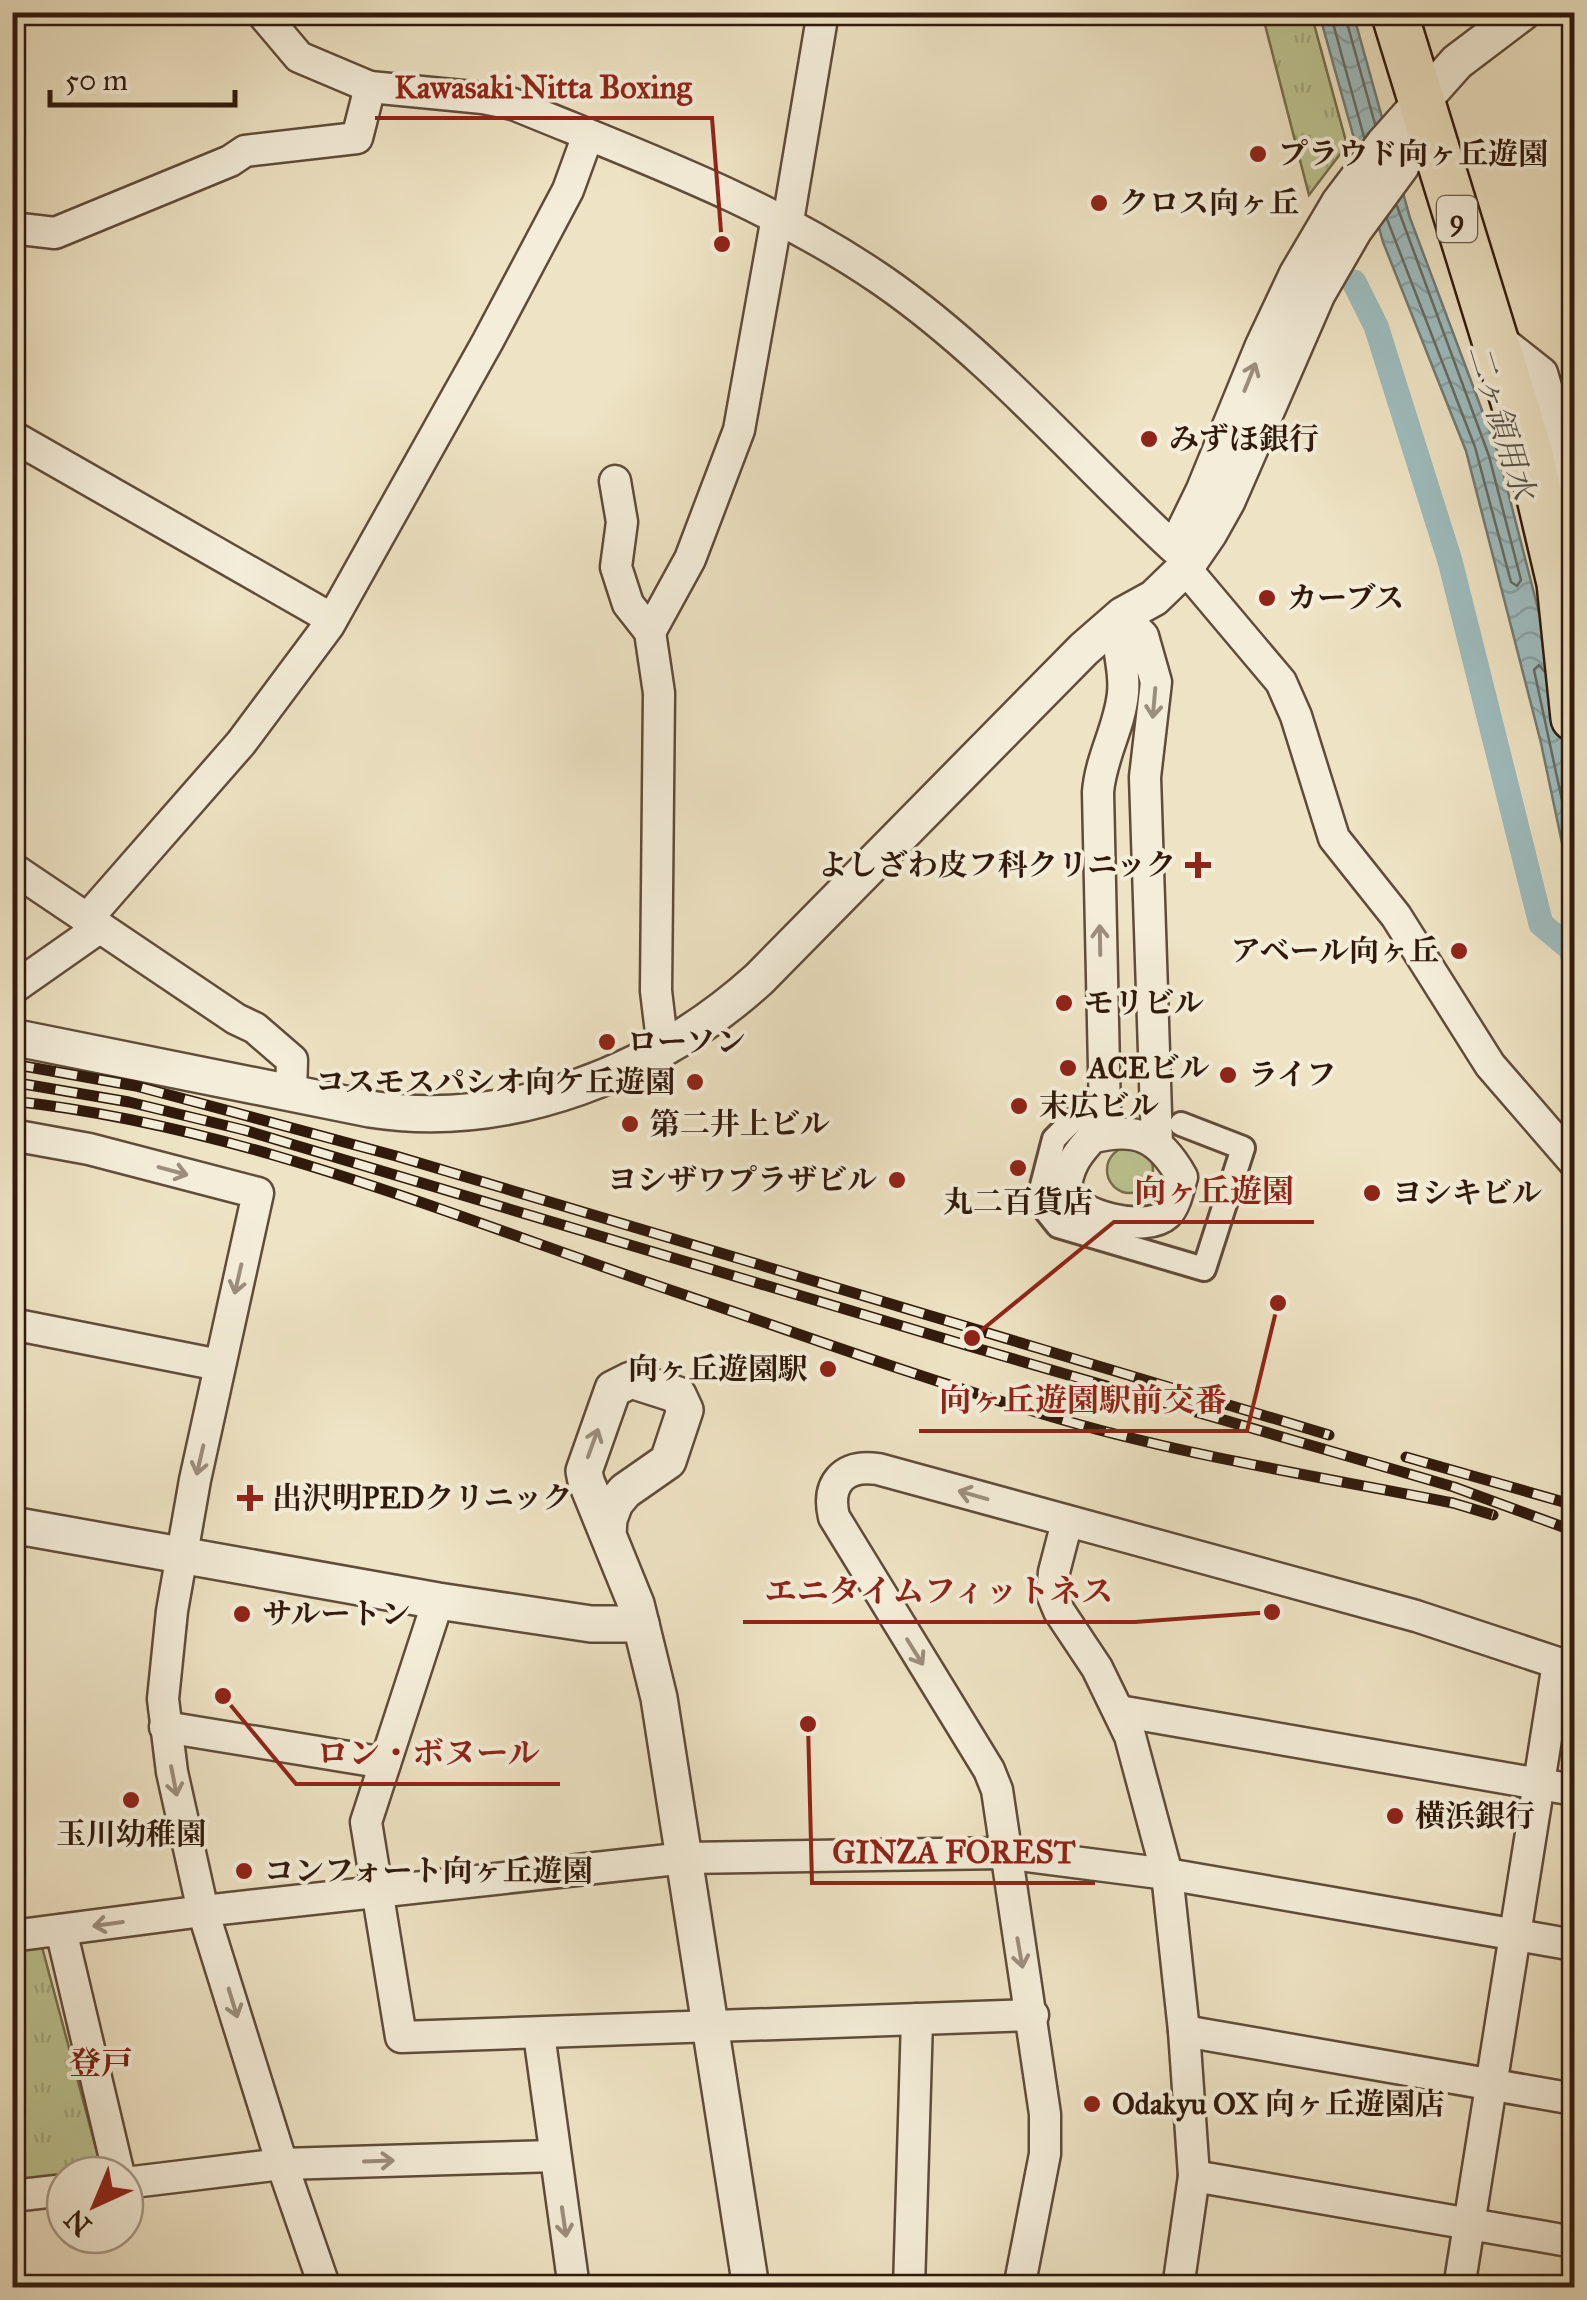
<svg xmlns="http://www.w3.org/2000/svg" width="1587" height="2300" font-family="'IM FELL Great Primer','Noto Serif JP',serif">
	<defs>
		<pattern id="grass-tufts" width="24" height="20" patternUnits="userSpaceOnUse" patternTransform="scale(2.5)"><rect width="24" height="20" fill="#bcc391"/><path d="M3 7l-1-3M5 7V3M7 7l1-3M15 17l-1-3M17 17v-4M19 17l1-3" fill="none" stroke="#a2a77c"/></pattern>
		<pattern id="water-waves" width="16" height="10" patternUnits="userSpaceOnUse" patternTransform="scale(2.5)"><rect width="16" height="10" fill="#9ebcbe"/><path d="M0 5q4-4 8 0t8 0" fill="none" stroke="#88a1a2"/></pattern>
	</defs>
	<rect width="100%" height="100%" fill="#eee3c4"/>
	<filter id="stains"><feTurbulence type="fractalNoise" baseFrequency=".002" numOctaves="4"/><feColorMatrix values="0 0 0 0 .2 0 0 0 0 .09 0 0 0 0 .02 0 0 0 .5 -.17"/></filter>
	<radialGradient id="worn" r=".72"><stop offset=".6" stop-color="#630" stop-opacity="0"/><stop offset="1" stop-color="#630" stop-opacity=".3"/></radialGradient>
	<g fill="url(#grass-tufts)" stroke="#766e4e" stroke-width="2.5">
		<path d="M1262,13H1311L1347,145L1309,195Z"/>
		<path d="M42,1947L102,2171L13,2181V1951Z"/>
	</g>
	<circle fill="#bcc391" stroke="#766e4e" stroke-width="2.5" cx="1130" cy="1170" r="23"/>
	<path fill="url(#water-waves)" stroke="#727b77" stroke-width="2.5" d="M1319,13H1353L1410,218L1498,453L1574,749V900L1541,743L1466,451L1383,242Z"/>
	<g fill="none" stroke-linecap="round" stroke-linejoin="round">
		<g stroke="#676b65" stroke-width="2.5">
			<path d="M1330,12L1364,137"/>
			<path d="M1344,12L1375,124"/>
			<path d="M1387,219L1475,447L1511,582L1517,586L1521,580L1489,456L1397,206"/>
			<path d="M1544,671L1539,665L1534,670L1574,856"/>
		</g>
		<path stroke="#9ebcbe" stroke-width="25" d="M1354,282L1376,326L1450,561L1541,924L1571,949L1574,961"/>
		<g stroke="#604c3a" stroke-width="28">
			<path id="pedestrian" d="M1089,1104L1054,1139L1038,1201L1058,1226L1204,1269L1243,1148L1181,1124"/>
		</g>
		<g stroke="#604c3a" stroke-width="35">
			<g id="minor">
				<path d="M261,12L299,57L370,87L483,98L513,104C639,156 770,203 883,281C990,355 1078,459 1174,548"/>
				<path d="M788,221L823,12"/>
				<path d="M12,228L55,233L230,161L245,151L357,138L370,87"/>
				<path d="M1494,335L1542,373L1574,483"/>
				<path d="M12,436L332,619"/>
				<path d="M615,481L622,522L616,567L628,604L650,632L659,693L656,991L663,1049"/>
				<path d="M1185,568L1281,682L1296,716L1334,838L1396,916L1490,1065L1574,1162"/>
				<path d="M650,632L690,559L739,430L777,217"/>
				<path d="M12,868L236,1019L255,1028L292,1060L291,1093"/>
				<path d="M86,920L241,743L329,625L488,341L568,190L588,135"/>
				<path d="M12,989L99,928"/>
				<path d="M12,1135L89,1149L258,1193L195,1480L172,1611L163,1699L172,1772L203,1911L282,2164L325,2288"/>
				<path d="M1091,1138C1136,1126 1159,1136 1182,1177C1178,1189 1176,1205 1167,1214C1146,1234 1075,1216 1065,1191C1071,1147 1092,1148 1105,1115L1098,792C1101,756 1120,727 1123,693C1126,664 1113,649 1123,615L1143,636L1156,682L1145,777L1157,1144"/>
				<path d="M12,1324L219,1365"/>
				<path d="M1067,1522L1054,1572L1052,1594L1059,1611L1097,1668L1130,1736L1167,1874L1184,2031L1194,2176L1178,2288"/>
				<path d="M438,1601L366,1822L401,2037L1033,2015"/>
				<path d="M1119,1711L1574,1790"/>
				<path d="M165,1727L385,1763"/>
				<path d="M61,1930L119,2175"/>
				<path d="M12,1936L203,1911L686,1858L1004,1853L1167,1874L1574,1945"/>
				<path d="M1184,2031L1574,2099"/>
				<path d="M539,2034L574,2288"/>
				<path d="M1194,2176L1574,2242"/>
				<path d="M125,2183L282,2164L555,2156"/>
				<path d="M12,2196L65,2190"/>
				<path d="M909,2288L917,2019"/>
				<path d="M1019,2288L1045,2154V2114L997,1790L989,1770L834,1517C826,1483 844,1464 878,1469L1416,1616L1558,1663L1459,2288"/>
			</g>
		</g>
		<g stroke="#604c3a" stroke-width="40">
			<g id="tertiary">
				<path d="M1185,530L1204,491L1263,347L1297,275L1340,202L1384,144L1457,62L1523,12"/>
				<path d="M12,1037L370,1109C510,1131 656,1072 759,979L1084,649L1123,615L1154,598L1185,568L1209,533L1227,501L1317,294L1354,230L1401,166L1422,103"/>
				<path d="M12,1525L438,1601L591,1624H641"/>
				<path d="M608,1534L609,1519L615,1503L625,1491L668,1461L685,1410L678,1395L631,1380L613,1389L584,1471L586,1481L636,1604L659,1698L751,2288"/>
			</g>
		</g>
		<g stroke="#301a0c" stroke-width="50">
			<path id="primary" d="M1394,12L1528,447L1560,583L1574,718"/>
		</g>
		<use href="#pedestrian" stroke="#f4edd9" stroke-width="22"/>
		<use href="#minor" stroke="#f4edd9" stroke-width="30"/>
		<use href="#tertiary" stroke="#f4edd9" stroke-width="35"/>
		<use href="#primary" stroke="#eee3c4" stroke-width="45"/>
		<g stroke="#301a0c" stroke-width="11">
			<g id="rail">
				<path d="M12,1064L136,1086L396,1156L1329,1435"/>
				<path d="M12,1082L129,1102L244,1130L969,1346L1454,1487L1574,1531"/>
				<path d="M12,1101C242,1126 455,1217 673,1291C797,1333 920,1378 1046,1415C1179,1455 1317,1476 1453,1503L1493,1515"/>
				<path d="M1406,1457L1574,1505"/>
			</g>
		</g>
		<use href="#rail" stroke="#f4edd9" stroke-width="8" stroke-dasharray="22" stroke-linecap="butt"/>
	</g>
	<defs><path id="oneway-shaft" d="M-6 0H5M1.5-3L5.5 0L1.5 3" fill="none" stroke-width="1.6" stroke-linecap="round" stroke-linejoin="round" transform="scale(2.5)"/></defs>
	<g stroke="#9c8e7d">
		<use href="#oneway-shaft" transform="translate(1250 377) rotate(-68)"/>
		<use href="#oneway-shaft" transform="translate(1154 703) rotate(95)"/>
		<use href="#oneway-shaft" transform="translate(1100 940) rotate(-91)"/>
		<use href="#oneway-shaft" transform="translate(173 1171) rotate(15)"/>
		<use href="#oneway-shaft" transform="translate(238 1279) rotate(103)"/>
		<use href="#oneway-shaft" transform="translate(593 1443) rotate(-70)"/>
		<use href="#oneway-shaft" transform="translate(200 1460) rotate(103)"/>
		<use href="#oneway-shaft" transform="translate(973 1495) rotate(-164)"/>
		<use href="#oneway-shaft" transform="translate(915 1652) rotate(58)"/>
		<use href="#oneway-shaft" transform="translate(174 1781) rotate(79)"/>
		<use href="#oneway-shaft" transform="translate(108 1924) rotate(172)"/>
		<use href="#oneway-shaft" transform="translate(1020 1953) rotate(80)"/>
		<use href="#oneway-shaft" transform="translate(233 2003) rotate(73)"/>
		<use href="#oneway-shaft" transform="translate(379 2161) rotate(-2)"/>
		<use href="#oneway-shaft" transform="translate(564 2222) rotate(82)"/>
	</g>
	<g fill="#8f2418" stroke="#f4edd9" stroke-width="4">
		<circle cx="1258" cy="154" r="10"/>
		<circle cx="1099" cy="203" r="10"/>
		<circle cx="1149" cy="439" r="10"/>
		<circle cx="1267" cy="598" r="10"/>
		<path d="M1193 850h10v10h10v10h-10v10h-10v-10h-10v-10h10z"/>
		<circle cx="1459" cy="951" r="10"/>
		<circle cx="1064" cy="1003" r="10"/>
		<circle cx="607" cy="1042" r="10"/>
		<circle cx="1068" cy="1068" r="10"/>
		<circle cx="1228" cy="1075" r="10"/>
		<circle cx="695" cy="1082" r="10"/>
		<circle cx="1019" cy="1106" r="10"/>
		<circle cx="630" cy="1124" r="10"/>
		<circle cx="1018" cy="1168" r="10"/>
		<circle cx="897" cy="1180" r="10"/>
		<circle cx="1372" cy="1193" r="10"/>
		<circle cx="828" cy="1369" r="10"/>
		<path d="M245 1483h10v10h10v10h-10v10h-10v-10h-10v-10h10z"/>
		<circle cx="242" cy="1614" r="10"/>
		<circle cx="131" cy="1800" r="10"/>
		<circle cx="1395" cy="1816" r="10"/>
		<circle cx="244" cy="1871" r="10"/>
		<circle cx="1092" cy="2104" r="10"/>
	</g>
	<g text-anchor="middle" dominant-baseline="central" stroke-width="8" stroke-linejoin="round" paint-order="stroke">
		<rect fill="#f4edd9" stroke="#6b594a" stroke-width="2.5" x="1437" y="196" width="40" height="46" rx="8"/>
		<g font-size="28" font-weight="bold" fill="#301a0c">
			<text x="1457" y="219">9</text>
		</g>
		<g font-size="30" font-weight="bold" fill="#301a0c" stroke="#f4edd9" text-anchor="start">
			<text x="1278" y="154">プラウド向ヶ丘遊園</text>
			<text x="1119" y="203">クロス向ヶ丘</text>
			<text x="1169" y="439">みずほ銀行</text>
			<text x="1287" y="598">カーブス</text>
			<text x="1176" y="865" text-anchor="end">よしざわ皮フ科クリニック</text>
			<text x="1439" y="951" text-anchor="end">アベール向ヶ丘</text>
			<text x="1084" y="1003">モリビル</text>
			<text x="627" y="1042">ローソン</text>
			<text x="1088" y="1068">ACEビル</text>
			<text x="1248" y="1075">ライフ</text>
			<text x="675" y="1082" text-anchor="end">コスモスパシオ向ケ丘遊園</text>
			<text x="1039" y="1106">末広ビル</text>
			<text x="650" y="1124">第二井上ビル</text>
			<text x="877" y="1180" text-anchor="end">ヨシザワプラザビル</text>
			<text x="1392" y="1193">ヨシキビル</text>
			<text x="1018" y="1202" text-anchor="middle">丸二百貨店</text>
			<text x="808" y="1369" text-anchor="end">向ヶ丘遊園駅</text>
			<text x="272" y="1498">出沢明PEDクリニック</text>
			<text x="262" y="1614">サルートン</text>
			<text x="1415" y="1816">横浜銀行</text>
			<text x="131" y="1834" text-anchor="middle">玉川幼稚園</text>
			<text x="264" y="1871">コンフォート向ヶ丘遊園</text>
			<text x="1112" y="2104">Odakyu OX 向ヶ丘遊園店</text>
		</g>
		<g font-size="32" font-style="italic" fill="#56534a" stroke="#f4edd9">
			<text transform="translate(1501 422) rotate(73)">二ヶ領用水</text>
		</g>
		<g font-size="32" font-weight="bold" fill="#7a1f14" stroke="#f4edd9">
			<text x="101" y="2063">登戸</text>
		</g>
	</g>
	<path fill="none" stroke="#8f2418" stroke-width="4" d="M722 244L712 118H375M972 1338L1114 1222H1314M1278 1303L1247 1431H919M1272 1612L1135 1622H743M223 1696L296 1784H560M808 1724L812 1883H1095"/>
	<g fill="#8f2418" stroke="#f4edd9" stroke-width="4">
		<circle cx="722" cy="244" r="10"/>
		<circle cx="972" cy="1338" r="10"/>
		<circle cx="1278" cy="1303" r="10"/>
		<circle cx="1272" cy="1612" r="10"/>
		<circle cx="223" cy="1696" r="10"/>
		<circle cx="808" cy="1724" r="10"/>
	</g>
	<g font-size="32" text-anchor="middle" font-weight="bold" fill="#8f2418" stroke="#f4edd9" stroke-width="8" stroke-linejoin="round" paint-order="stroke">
		<text x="543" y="98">Kawasaki Nitta Boxing</text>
		<text x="1214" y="1202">向ヶ丘遊園</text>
		<text x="1083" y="1411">向ヶ丘遊園駅前交番</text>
		<text x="939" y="1602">エニタイムフィットネス</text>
		<text x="428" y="1764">ロン・ボヌール</text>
		<text x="954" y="1863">GINZA FOREST</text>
	</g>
	<rect width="1587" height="2300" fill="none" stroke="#eee3c4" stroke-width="50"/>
	<rect x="15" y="15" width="1557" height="2270" fill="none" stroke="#301a0c" stroke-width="5"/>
	<rect x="25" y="25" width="1537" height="2250" fill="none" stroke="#301a0c" stroke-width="2.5"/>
	<g transform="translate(95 2205) rotate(224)"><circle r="48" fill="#f4edd9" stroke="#a69987" stroke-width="2.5"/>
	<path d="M0-8L18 38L0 25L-18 38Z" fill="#8f2418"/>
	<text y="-15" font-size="28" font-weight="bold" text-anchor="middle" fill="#301a0c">N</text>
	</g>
	<path d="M50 90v15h185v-15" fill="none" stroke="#301a0c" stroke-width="5"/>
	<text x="65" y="90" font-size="30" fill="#301a0c" stroke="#f4edd9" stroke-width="8" paint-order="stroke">50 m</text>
	<rect width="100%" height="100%" filter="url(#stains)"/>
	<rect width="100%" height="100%" fill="url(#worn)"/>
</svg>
